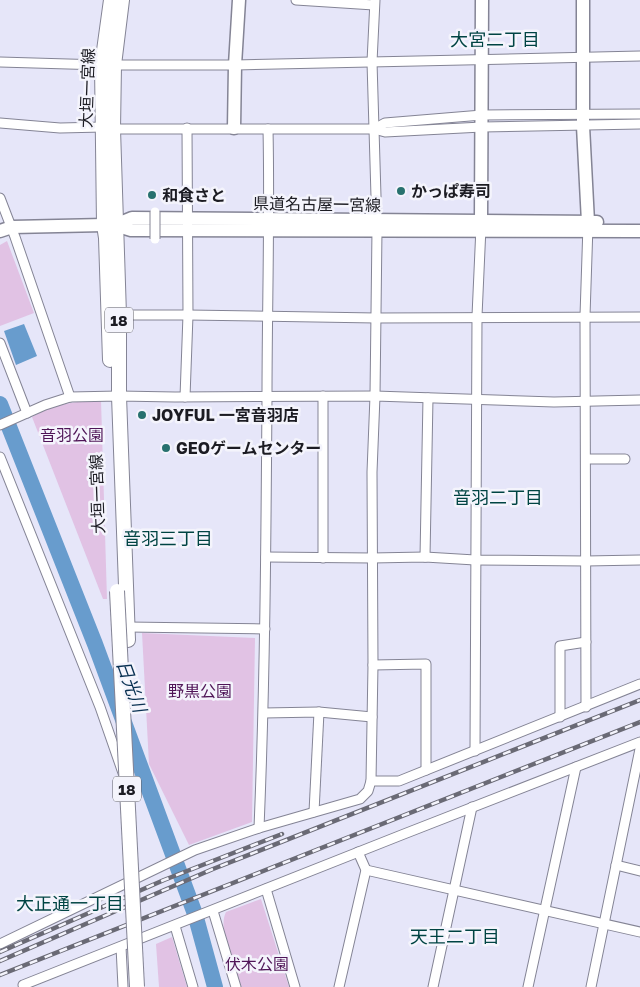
<svg xmlns="http://www.w3.org/2000/svg" width="640" height="987" font-family="'Golos Text','Noto Sans JP',sans-serif">
	<rect width="100%" height="100%" fill="#e6e6f9"/>
	<g fill="#e1c2e4">
		<path d="M7,241L34,313L0,326V245Z"/>
		<path d="M101,400L107,599H103L32,417C57,403 73,402 101,400Z"/>
		<path d="M142,633L255,638L252,822L189,845L149,764Z"/>
		<path d="M261,899L289,987H240C235,969 217,929 226,912Z"/>
		<path d="M172,937L187,987H159L156,944Z"/>
	</g>
	<path fill="#689ccd" d="M24,324L37,356L16,365L4,331Z"/>
	<g fill="none" stroke-linecap="round" stroke-linejoin="round">
		<path stroke="#689ccd" stroke-width="16" d="M0,404L95,644L195,914L215,987"/>
		<g stroke="#848495" stroke-width="11">
			<g id="street">
				<path d="M296,0L374,5"/>
				<path d="M0,62L102,65H235L640,56"/>
				<path d="M0,123L60,128L103,127"/>
				<path d="M113,129H374L385,132L482,127L640,124"/>
				<path d="M374,129L385,123L482,115L640,114"/>
				<path d="M0,198L15,237L70,397"/>
				<path d="M119,315H188L376,318L640,317"/>
				<path d="M0,343L27,413"/>
				<path d="M185,397L188,315L187,128"/>
				<path d="M0,425L45,405L70,397L119,396L175,397L375,396L554,402L640,400"/>
				<path d="M0,457L100,707L123,773"/>
				<path d="M586,459H625"/>
				<path d="M266,557L372,558L425,557L475,560L586,561L640,560"/>
				<path d="M425,557L428,398"/>
				<path d="M323,558V396"/>
				<path d="M128,627L265,629"/>
				<path d="M373,665L426,664V770"/>
				<path d="M586,707L585,316L588,225"/>
				<path d="M264,713L319,712L372,717"/>
				<path d="M560,717V646L586,642"/>
				<path d="M475,751L477,316L481,227"/>
				<path d="M371,781L373,665L372,472L375,396L377,230L372,62L375,0"/>
				<path d="M314,812L319,712"/>
				<path d="M259,828C265,684 266,541 267,397C267,308 270,218 268,129"/>
				<path d="M616,865L640,871"/>
				<path d="M366,870L640,932"/>
				<path d="M266,889L295,987"/>
				<path d="M213,911L236,987"/>
				<path d="M175,926L193,987"/>
				<path d="M0,944L195,850L259,828L360,799L368,791L371,781H399L640,684"/>
				<path d="M121,947L123,987"/>
				<path d="M24,987L23,985L404,834L640,742"/>
				<path d="M339,987L366,870L358,852"/>
				<path d="M433,987L472,807"/>
				<path d="M528,987L576,767"/>
				<path d="M591,987L640,749"/>
			</g>
		</g>
		<g stroke="#848495" stroke-width="15">
			<g id="secondary">
				<path d="M583,0V126L588,222"/>
				<path d="M234,128L235,65L239,0"/>
				<path d="M481,220L482,0"/>
				<path d="M115,225L132,218L597,222"/>
				<path d="M0,231L12,227L104,225H115L131,230L640,231"/>
			</g>
		</g>
		<g stroke="#848495" stroke-width="16">
			<g id="primary">
				<path d="M122,0L114,65L113,129L119,315V396L128,640"/>
				<path d="M110,360L106,238L104,225L102,65L111,0"/>
			</g>
		</g>
		<use href="#street" stroke="#fff" stroke-width="9"/>
		<use href="#secondary" stroke="#fff" stroke-width="12"/>
		<use href="#primary" stroke="#fff" stroke-width="14"/>
		<g stroke="#6a6a75" stroke-width="4.5">
			<g id="rail">
				<path d="M0,952L164,880L282,834"/>
				<path d="M0,961L213,869L640,700"/>
				<path d="M0,975L640,722"/>
			</g>
		</g>
		<use href="#rail" stroke="#f4f4fc" stroke-width="2.5" stroke-dasharray="8" stroke-linecap="butt"/>
		<g stroke="#848495" stroke-width="11" stroke-linecap="butt">
			<path id="street-bridge" d="M155,239V212"/>
		</g>
		<g stroke="#848495" stroke-width="16" stroke-linecap="butt">
			<path id="primary-bridge" d="M117,591L137,987"/>
		</g>
		<use href="#street-bridge" stroke="#fff" stroke-width="9"/>
		<use href="#primary-bridge" stroke="#fff" stroke-width="14"/>
	</g>
	<g fill="#27716f" stroke="#f4f4fc" stroke-width="2">
		<circle cx="401" cy="191" r="5"/>
		<circle cx="152" cy="195" r="5"/>
		<circle cx="142" cy="415" r="5"/>
		<circle cx="166" cy="448" r="5"/>
	</g>
	<g text-anchor="middle" dominant-baseline="central" stroke-width="5" stroke-linejoin="round" paint-order="stroke">
		<g fill="#f4f4fc" stroke="#5d5d64" stroke-width="1">
			<rect x="105" y="307.5" width="28" height="25" rx="4"/>
			<rect x="113" y="776.5" width="28" height="25" rx="4"/>
		</g>
		<g font-size="15" font-weight="bold" fill="#1c1c23">
			<text x="119" y="320">18</text>
			<text x="127" y="789">18</text>
		</g>
		<g font-size="16" fill="#1c1c23" stroke="#f4f4fc">
			<text transform="translate(87 88) rotate(-88)">大垣一宮線</text>
			<text transform="translate(317 204) rotate(1)">県道名古屋一宮線</text>
			<text transform="translate(97 494) rotate(-92)">大垣一宮線</text>
		</g>
		<g font-size="16" font-weight="bold" fill="#1c1c23" stroke="#f4f4fc" text-anchor="start">
			<text x="411" y="191">かっぱ寿司</text>
			<text x="162" y="195">和食さと</text>
			<text x="152" y="415">JOYFUL 一宮音羽店</text>
			<text x="176" y="448">GEOゲームセンター</text>
		</g>
		<g font-size="16" fill="#4f1557" stroke="#f4f4fc">
			<text x="72" y="435">音羽公園</text>
			<text x="200" y="691">野黒公園</text>
			<text x="257" y="964">伏木公園</text>
		</g>
		<g font-size="18" fill="#004443" stroke="#f4f4fc">
			<text x="495" y="39">大宮二丁目</text>
			<text x="498" y="497">音羽二丁目</text>
			<text x="168" y="538">音羽三丁目</text>
			<text x="70" y="903">大正通一丁目</text>
			<text x="455" y="936">天王二丁目</text>
		</g>
		<g font-size="18" font-style="italic" fill="#093152" stroke="#f4f4fc">
			<text transform="translate(132 686) rotate(70)">日光川</text>
		</g>
	</g>
</svg>
